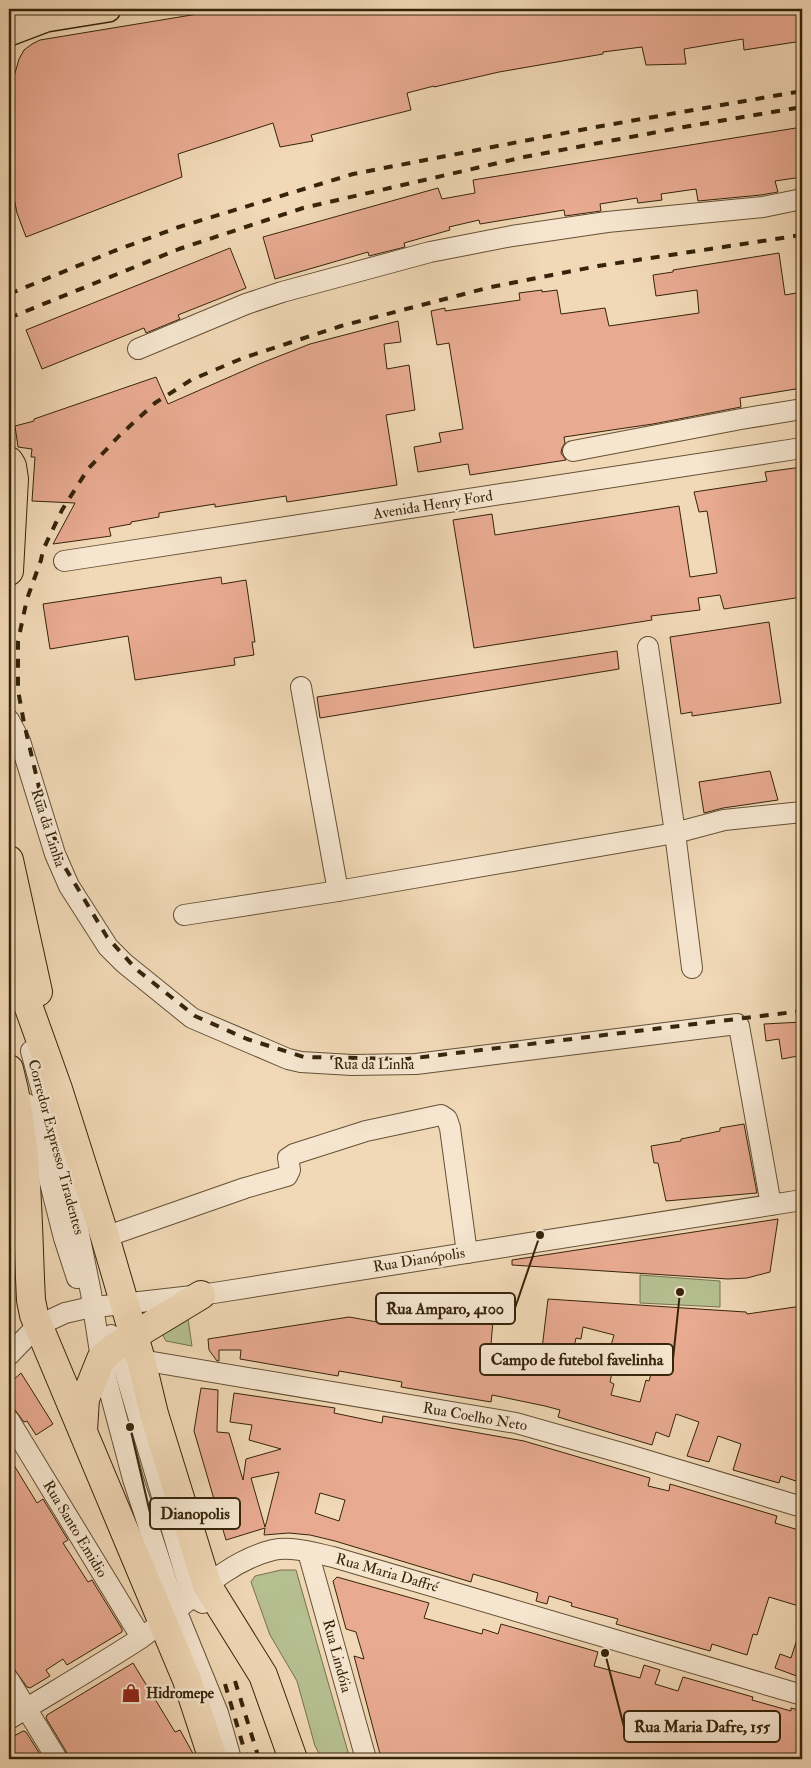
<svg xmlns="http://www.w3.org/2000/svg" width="811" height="1768" font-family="'IM FELL Double Pica',serif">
	<rect width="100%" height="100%" fill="#f1d8b6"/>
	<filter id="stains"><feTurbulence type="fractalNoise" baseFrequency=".004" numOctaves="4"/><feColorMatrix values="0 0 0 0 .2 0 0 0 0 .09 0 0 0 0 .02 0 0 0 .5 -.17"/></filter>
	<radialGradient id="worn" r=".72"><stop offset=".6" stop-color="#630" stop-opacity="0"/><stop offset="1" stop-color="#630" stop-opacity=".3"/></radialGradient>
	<g fill="#b6c091" stroke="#76724e">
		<path d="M640,1275L720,1281V1307L640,1303Z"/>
		<path d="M188,1319L192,1346L166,1341L162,1334Z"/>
		<path d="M281,1570H296L350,1759L320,1755L315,1746L297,1681L270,1635L251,1582L255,1576Z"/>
	</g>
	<g fill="#e8aa91" stroke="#36240a" fill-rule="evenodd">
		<path d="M228,9H802V41L744,50L743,39L684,49L686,64L646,65L642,47L603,52V54L499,72L434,87V86L407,93L411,110L311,135L313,141L280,147L273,123L178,154L182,177L26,237L17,213L9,173V106L15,73L19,59L24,50L32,44L40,40Z"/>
		<path d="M802,127V177L775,181L778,192L761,195L698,201L696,189L661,194L662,200L638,203L637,198L600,204L601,211L565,216L564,210L480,224L479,220L449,227L450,230L404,243L405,247L369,256L368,252L275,279L263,237L438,188L442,199L475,193L473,180Z"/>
		<path d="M230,248L246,288L178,315L180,319L146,333L144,328L42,369L26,330Z"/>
		<path d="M779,253L785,295L802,292V388L740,398L741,407L653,424L564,437L565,443L562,448L561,453L566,460L470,475L468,464L418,472L414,447L441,442L439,433L463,429L449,343L437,345L431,311L445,308V311L520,300L519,293L542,290V292L557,290L561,314L605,308L609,326L699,313L697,290L656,296L653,275L673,272V270Z"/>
		<path d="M398,321L401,342L384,344L387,369L409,365L415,410L386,415L397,485L287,502L286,496L215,507V504L159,513V517L131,522V524L109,528L111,536L53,544L75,503L32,501L35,457H31L32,449L18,447L15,426L34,421V419L156,377L168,404L259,364L310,344Z"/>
		<path d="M802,467V597L724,609L720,595L698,598L700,610L651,616L652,620L474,648L453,520L492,514L495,535L679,506L690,577L717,573L707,511L699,512L694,492L767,481L765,472Z"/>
		<path d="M221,577L222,584L246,580L255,642H252L254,655L234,658L235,665L135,680L128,636L50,649L43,604Z"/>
		<path d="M769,622L781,703L692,716V712L681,714L670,637Z"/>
		<path d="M617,651L619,669L320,718L317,697Z"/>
		<path d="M770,771L778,800L723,808L704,813L699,782Z"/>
		<path d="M802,1022V1052L797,1053L798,1056L782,1059L779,1039L766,1041L764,1024Z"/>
		<path d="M744,1124L757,1193L666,1201L658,1163H654L651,1146L681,1141V1139L720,1131V1128Z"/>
		<path d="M778,1219L770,1272L747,1278L728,1279L512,1265V1260Z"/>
		<path d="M495,1297L491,1344L541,1357L548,1299L714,1310L746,1312L747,1314L802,1306V1483L781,1476L779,1483L733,1470L741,1444L718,1436L709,1462L687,1456L699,1422L676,1414L669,1437L656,1432L652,1445L558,1417L560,1410L545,1406L492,1395L491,1402L401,1387L402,1382L339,1371L338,1376L240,1359L241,1350H219V1361H217L209,1350L208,1339L349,1317L383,1323L385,1311L467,1299ZM583,1327L614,1335L609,1352L624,1356L627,1344L657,1354L649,1381L646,1380L640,1402L611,1395L614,1384L610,1382L612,1373L571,1361L576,1338L581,1339Z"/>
		<path d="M21,1373L53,1424L36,1435L27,1421L24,1422L15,1410L9,1408V1384Z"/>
		<path d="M201,1388L218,1390L217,1432L229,1433L243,1480L246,1459L281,1449L249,1440L252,1425L230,1422L234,1393L335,1408L334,1413L382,1423L383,1416L524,1441L650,1478L648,1486L669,1491L670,1484L777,1516L775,1523L802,1531V1607L769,1597L757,1635L753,1634L747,1655L712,1644L710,1651L616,1624L618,1619L571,1606L572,1603L549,1596L547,1604L536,1601L538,1593L501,1582L473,1574L471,1582L335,1541L310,1535L289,1533L264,1535L265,1528L226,1540L194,1431ZM279,1472L267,1520L265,1527L251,1478ZM320,1493L345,1500L339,1521L315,1513Z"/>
		<path d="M9,1457L37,1503L43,1499L68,1540L63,1543L88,1582L92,1580L122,1629V1632L67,1665L63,1659L46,1670L50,1676L30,1688L27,1687L9,1662Z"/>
		<path d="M337,1577L429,1603L424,1618L482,1634L483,1629L498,1634L501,1624L598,1652L594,1666L640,1678L644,1665L660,1670L655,1684L678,1691L683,1677L753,1697L752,1700L791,1711V1708L802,1711V1759H598L569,1754L568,1759H386L380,1754L354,1656L364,1659L356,1632L346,1629L333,1581Z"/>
		<path d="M800,1630L802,1631V1678L775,1668L780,1654L791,1658Z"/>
		<path d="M133,1663L175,1732L180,1730L196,1759H69L67,1753L46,1718L47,1715Z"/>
		<path d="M23,1731L26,1732L43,1759H9V1739Z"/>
	</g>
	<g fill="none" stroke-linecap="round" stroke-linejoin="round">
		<g stroke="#655135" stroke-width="22">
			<g id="minor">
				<path d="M138,349L246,304L282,292L430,252L512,236L607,222L763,207L802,199"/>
				<path d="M573,451L741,419L802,409"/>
				<path d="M64,561L802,448"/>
				<path d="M648,647L675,833L692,968"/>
				<path d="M301,687L338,891"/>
				<path d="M9,720L20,741L55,854L69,886L108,947L124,963L192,1018L288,1059L301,1062L352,1065L416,1064L737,1024L739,1026L771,1205"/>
				<path d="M184,915L338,891L675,833L724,820L802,812"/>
				<path d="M31,1051L73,1204L91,1293L101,1359L133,1479L176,1610L218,1713L231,1759"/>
				<path d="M27,1104L47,1171L64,1238L77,1278"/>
				<path d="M105,1237L245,1188L287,1176L290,1170L288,1158L294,1154L366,1131L441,1115L447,1119L450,1128L467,1253"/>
				<path d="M111,1335L125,1372L192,1597L203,1603"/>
				<path d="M9,1355L37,1326L65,1313L87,1308L201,1295L802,1200"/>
				<path d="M141,1360L516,1423L629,1455L802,1507"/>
				<path d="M9,1420L141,1637"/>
				<path d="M308,1552L366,1759"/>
				<path d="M9,1680L57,1759"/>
				<path d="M9,1719C53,1692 98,1666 141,1638C185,1608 220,1563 273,1550C292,1546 314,1553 333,1557L802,1695"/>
			</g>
		</g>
		<g stroke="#36240a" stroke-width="28">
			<path id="major" d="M9,33L46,19L108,9"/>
		</g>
		<g stroke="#36240a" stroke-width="30">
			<g id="highway">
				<path d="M9,30L18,9"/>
				<path d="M9,461L12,466L14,479L9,571"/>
				<path d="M9,860L38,992"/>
				<path d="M9,952L58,1089L105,1237L141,1360L154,1414L207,1585L263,1675L293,1759"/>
				<path d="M9,1069C29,1145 27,1223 31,1300L34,1315L187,1680L213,1759"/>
				<path d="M83,1430L85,1399L101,1359L115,1347L201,1295"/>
			</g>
		</g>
		<use href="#minor" stroke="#f6e6d0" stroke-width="20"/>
		<use href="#major" stroke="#f1d8b6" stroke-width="25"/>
		<use href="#highway" stroke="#f1d8b6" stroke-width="28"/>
		<g stroke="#36240a" stroke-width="4" stroke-dasharray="9 9" stroke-linecap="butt">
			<path d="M802,235L598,266L491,287L341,326L243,358L191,380L155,403L119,436L88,469L62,510L43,550L41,560L27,599L18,641V690L24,723L41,796L63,864L107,937L136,969L195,1016L247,1039L304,1057L407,1059L802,1011"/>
			<path d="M9,294L114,251L179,227L353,174L596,127L802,91"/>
			<path d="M9,318L179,249L303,208L524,157L684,127L802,107"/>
			<path d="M235,1681L259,1759"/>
			<path d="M225,1684L247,1759"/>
		</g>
	</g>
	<defs>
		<g id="shop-bare" transform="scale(1.5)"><path d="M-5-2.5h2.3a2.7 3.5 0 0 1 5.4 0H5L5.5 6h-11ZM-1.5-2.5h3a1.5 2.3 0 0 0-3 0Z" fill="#8f2418" stroke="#f6e6d0" stroke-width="2.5" paint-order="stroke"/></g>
	</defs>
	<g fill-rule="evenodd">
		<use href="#shop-bare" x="131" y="1693"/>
	</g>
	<g text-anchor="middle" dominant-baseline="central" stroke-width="4.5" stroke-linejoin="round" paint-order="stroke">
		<g font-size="15" fill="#36240a" stroke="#f6e6d0">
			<text transform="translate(433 505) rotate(-9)">Avenida Henry Ford</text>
			<text transform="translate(48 828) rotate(72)">Rua da Linha</text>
			<text x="374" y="1064">Rua da Linha</text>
			<text transform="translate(56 1147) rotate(75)">Corredor Expresso Tiradentes</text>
			<text transform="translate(419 1260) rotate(-9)">Rua Dianópolis</text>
			<text transform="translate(475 1417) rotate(10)">Rua Coelho Neto</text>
			<text transform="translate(75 1529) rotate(59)">Rua Santo Emidio</text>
			<text transform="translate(387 1573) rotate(16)">Rua Maria Daffré</text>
			<text transform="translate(337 1656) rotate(75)">Rua Lindóia</text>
		</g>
		<g font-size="15" font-weight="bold" fill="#36240a" stroke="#f6e6d0" text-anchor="start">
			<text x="146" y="1693">Hidromepe</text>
		</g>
	</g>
	<path fill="none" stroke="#36240a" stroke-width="2" d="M540 1235L515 1308M680 1292L673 1359M130 1427L150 1513M605 1653L624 1727"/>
	<g fill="#36240a" stroke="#f6e6d0" stroke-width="2">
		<circle cx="540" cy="1235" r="5"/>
		<circle cx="680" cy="1292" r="5"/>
		<circle cx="130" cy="1427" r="5"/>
		<circle cx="605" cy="1653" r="5"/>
	</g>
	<g fill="#f6e6d0" stroke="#36240a" stroke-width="2">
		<rect x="376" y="1293" width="139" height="31" rx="5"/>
		<rect x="480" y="1344" width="193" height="31" rx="5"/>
		<rect x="150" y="1498" width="90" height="31" rx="5"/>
		<rect x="624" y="1711" width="156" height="31" rx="5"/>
	</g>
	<g font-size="16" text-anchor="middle" font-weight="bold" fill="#36240a">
		<text x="445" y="1314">Rua Amparo, 4100</text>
		<text x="577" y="1365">Campo de futebol favelinha</text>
		<text x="195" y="1519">Dianopolis</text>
		<text x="702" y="1732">Rua Maria Dafre, 155</text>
	</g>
	<rect width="811" height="1768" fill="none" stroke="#f1d8b6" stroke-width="30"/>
	<rect x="10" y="10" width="791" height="1748" fill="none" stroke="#36240a" stroke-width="2.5"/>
	<rect x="15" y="15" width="781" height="1738" fill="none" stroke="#36240a"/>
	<rect width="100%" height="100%" filter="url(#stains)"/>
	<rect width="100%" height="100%" fill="url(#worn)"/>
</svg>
